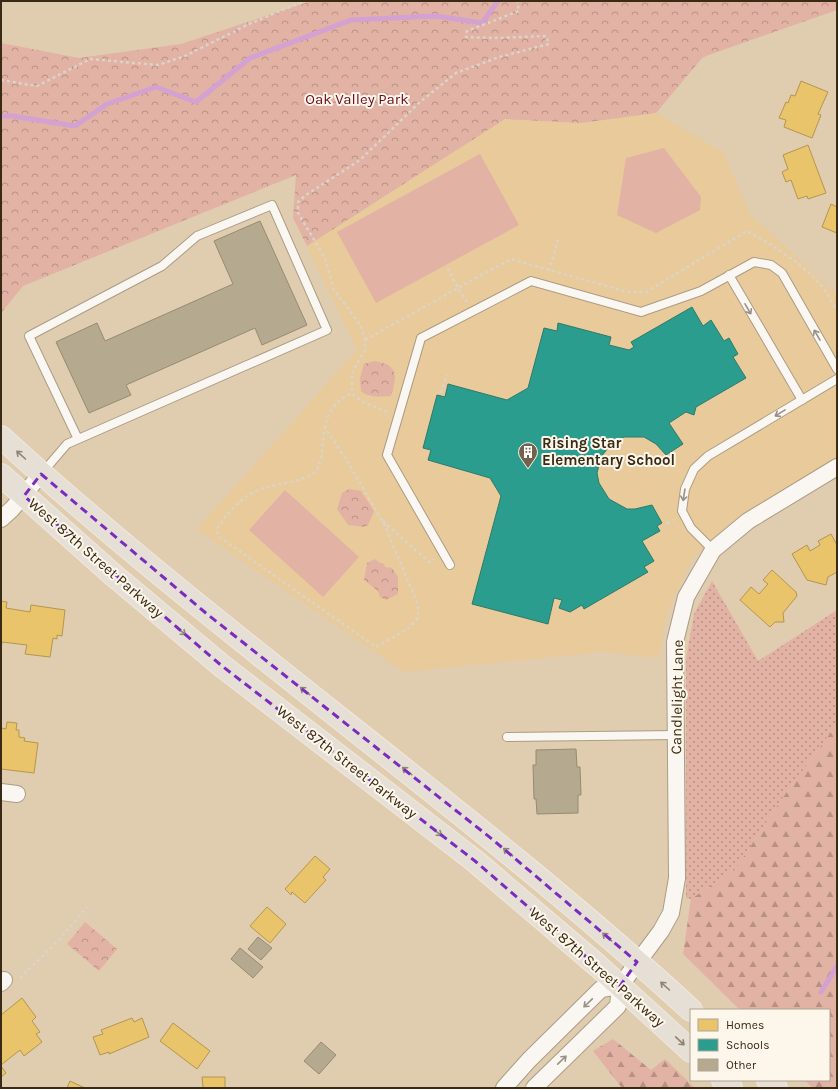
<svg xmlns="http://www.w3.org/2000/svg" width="838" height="1089" font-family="Karla,sans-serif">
	<defs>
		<pattern id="grass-dots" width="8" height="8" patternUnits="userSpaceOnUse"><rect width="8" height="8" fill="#e2b2a5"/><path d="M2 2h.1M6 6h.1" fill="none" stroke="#b89185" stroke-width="1.8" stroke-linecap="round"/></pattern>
		<pattern id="forest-firs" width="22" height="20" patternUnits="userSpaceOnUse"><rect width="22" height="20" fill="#e2b2a5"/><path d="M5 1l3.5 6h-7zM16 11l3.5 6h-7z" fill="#b89185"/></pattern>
		<pattern id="park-crowns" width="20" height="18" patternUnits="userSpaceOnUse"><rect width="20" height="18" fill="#e2b2a5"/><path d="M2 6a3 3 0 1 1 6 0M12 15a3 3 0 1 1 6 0" fill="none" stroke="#b89185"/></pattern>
	</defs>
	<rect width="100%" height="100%" fill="#e0ccae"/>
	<path fill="#e9ca9a" d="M656,113L724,153L749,213L837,295V459L732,521L693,558L667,613L659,658L603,652L404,672L197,529L357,350L307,246L505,119L581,123Z"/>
	<path fill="url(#grass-dots)" d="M712,581L758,661L837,610V724L781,800L735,870L691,899L686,898V659L694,614Z"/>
	<g fill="url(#forest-firs)">
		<path d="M837,724V1088H812L805,1080H829V1010H740L683,954L691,899L735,870L781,800Z"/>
		<path d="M613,1039L651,1070L665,1059L695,1088H622L593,1051Z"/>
	</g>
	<g fill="url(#park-crowns)">
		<path d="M311,1H837V10L703,57L656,113L581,123L505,119L307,246L293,218L296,175L23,286L1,313V43L79,58L181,44Z"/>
		<path d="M375,361C399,366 397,375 391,396C382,397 366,397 361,391L360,378L364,364Z"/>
		<path d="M349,489L361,491L374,511L368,525L364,527L348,525L337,509L342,493Z"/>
		<path d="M375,559L380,563L384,564L385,567L392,568L398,577V594L386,600L380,597L378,591L364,580L367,563Z"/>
		<path d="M85,922L117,949L99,971L67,944Z"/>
	</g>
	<g fill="#e2b2a5">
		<path d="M664,148L701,197L700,210L656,233L617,215L626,158Z"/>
		<path d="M480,154L519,225L376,303L337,232Z"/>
		<path d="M285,490L359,557L323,597L249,530Z"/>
	</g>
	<g fill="#e9c46a" stroke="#b49650">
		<path d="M801,81L828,92L818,114L821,115L812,138L784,127L786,120L779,118L786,102L788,103L791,95L795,96Z"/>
		<path d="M808,145L826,193L808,199L807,196L798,199L791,180L786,182L782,172L788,169L783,155Z"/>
		<path d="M831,204L837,207V233L822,227Z"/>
		<path d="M831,534L837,545V572L828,577L826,585L807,580L792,554L807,545L810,551L820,545L818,541Z"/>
		<path d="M772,570L796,592L797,596L783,613L784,622H775L770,627L740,600L751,587L759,594L768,584L763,580Z"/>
		<path d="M1,601L7,602L6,608L30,612L31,605L65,610L62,636L57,635V639L53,638L50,657L25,654L27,645L2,642L1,649Z"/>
		<path d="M7,722L17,723L16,730H19V737L25,738L24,741L38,743L34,773L1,769V728L6,729Z"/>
		<path d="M315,856L330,869L323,877L326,880L305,903L292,892L291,895L285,889Z"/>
		<path d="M267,907L286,924L270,943L250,926Z"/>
		<path d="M22,998L36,1017L32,1021L40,1032L36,1034L42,1042L24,1056L20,1050L1,1065V1015Z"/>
		<path d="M132,1018L134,1022L142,1018L149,1037L109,1054V1052L100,1055L93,1037L103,1034L101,1030Z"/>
		<path d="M173,1023L210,1051L197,1069L160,1041Z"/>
		<path d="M1,1066L6,1073L1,1077Z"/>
		<path d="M202,1077H225V1088H203Z"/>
		<path d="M70,1081L85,1088H67Z"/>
	</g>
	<path fill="#2a9d8f" stroke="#2e7a6a" d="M692,307L703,326L711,320L724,341L729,338L738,354L733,357L746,378L696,407L694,415L686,412L669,423L683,444L666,455L656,444L644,437H624L615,441L608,448L601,457L597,473L599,483L609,499L627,509H635L652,505L662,523L657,526L660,531L642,541L654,561L644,567L648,572L584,609L582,605L570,612L559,608L562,600L554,598L548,624L472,604L501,496L490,478L428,460L431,450L423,448L437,395L445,397L448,384L507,400L528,388L544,328L557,331L558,323L611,337L609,345L629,350L634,347L631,342Z"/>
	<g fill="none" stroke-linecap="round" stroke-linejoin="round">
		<g stroke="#d3a1d2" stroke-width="5">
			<path d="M1,116H12L75,126L107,104L156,87L196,102L250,58L351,20L436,16L482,23L498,1"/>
			<path d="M821,992L837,966"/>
		</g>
	</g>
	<g fill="#b5a990" stroke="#968b72">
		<path d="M260,221L307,325L262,345L255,328L126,385L131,395L89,413L56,342L97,323L105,341L233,284L214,241Z"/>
		<path d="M576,749L577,767H580L581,795H578V813L537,814L536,799H534L533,765H536V750Z"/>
		<path d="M258,937L272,948L261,960L248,949Z"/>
		<path d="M240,948L263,967L253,978L231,959Z"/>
		<path d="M321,1042L336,1055L319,1074L304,1061Z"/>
	</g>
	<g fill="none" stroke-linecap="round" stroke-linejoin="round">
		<g stroke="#ab9c85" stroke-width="10">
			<g id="lane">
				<path d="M729,275L802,400"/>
				<path d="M43,472L67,444L327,330L272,205L197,236L162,266L29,336L78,439"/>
				<path d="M713,550L691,528L682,511L685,489L694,469L708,456L837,379"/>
				<path d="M450,565L387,455L421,338L531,281L641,312L701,291L754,262L771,265L782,273L837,369"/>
				<path d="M507,737L676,735"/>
			</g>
		</g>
		<g stroke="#ab9c85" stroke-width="18">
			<g id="street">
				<path d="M1,519L12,509L41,474"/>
				<path d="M1,792L17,794"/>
				<path d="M1,983L4,980"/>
				<path d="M504,1088L529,1060L601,989L620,986"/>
				<path d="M534,1088L618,1006L620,986L661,931L671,913L677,878L675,642L686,597L713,550L748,521L837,467"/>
			</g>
		</g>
		<g stroke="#f1e8db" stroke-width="24">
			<g id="primary">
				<path d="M1,437C222,639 471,808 691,1010"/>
				<path d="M1,475L111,573L222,666L475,861L598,966L691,1051"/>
				<path d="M723,1080L731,1088"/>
				<path d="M768,1080L776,1088"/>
			</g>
		</g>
		<g stroke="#dad4c9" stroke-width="2.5" stroke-dasharray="3 3" stroke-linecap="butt">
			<path d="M1,80L37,86L90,59L158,65L185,56L249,24L304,1"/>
			<path d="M549,271L558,240"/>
			<path d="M467,302L458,288L511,259L628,292H646L747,231C774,246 804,264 824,289C829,295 833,304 837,311"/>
			<path d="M365,340L458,288L447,267"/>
			<path d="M441,393L447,375"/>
			<path d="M387,412L361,401L352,393V373L365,350V340L361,326L334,290L325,258L298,213V202L306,195L360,160L420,102L456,73L499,57L549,44L546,36L494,38L466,37L467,31L519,11L517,1"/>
			<path d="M324,426L349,464L385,526L418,605V618L409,628L376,647L218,536L217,529C229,510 245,493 267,487C281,483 304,482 316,471C319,468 321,459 322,454C324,427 324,406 352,393"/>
			<path d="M383,521L429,562L434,559"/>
			<path d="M667,524L673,520"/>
			<path d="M20,978L60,939L87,907"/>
		</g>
		<use href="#lane" stroke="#faf7f3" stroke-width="8"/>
		<use href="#street" stroke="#faf7f3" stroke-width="16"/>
		<use href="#primary" stroke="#e5dfd5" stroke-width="22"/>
	</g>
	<defs><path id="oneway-shaft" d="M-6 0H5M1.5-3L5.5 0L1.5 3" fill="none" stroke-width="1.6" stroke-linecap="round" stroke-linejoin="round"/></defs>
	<g stroke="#999084">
		<use href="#oneway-shaft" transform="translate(748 309) rotate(60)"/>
		<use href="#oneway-shaft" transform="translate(817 335) rotate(-120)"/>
		<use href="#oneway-shaft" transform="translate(780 413) rotate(149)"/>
		<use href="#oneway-shaft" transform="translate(684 495) rotate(99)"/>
		<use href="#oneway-shaft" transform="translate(588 1003) rotate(136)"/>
		<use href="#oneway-shaft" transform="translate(562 1060) rotate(-44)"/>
	</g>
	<g stroke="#8e8474">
		<use href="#oneway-shaft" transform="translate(21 455) rotate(-138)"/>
		<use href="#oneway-shaft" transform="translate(181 631) rotate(40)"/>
		<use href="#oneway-shaft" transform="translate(305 691) rotate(-142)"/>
		<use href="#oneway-shaft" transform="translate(407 771) rotate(-142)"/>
		<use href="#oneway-shaft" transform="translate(437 832) rotate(38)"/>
		<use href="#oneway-shaft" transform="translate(508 852) rotate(-140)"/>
		<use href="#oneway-shaft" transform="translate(607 937) rotate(-139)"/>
		<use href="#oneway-shaft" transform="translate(665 986) rotate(-138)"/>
		<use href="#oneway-shaft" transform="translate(680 1041) rotate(43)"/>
	</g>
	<path fill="none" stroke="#7b2cbf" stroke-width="3" stroke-dasharray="8 5" stroke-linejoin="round" d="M41,474L207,614L492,839L637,962L620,986L475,861L222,666L24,496Z"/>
	<defs>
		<g id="building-pin" transform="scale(1)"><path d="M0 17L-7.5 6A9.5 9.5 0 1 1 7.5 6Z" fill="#73634a" stroke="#fdf6eb"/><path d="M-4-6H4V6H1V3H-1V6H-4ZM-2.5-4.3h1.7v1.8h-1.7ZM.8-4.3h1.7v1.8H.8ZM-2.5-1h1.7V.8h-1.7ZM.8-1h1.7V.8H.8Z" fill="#fff"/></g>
	</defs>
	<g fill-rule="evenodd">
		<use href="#building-pin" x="528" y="452"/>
	</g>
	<g text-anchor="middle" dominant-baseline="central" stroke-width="4" stroke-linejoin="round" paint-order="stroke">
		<g font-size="15" fill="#6d0a1e" stroke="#fdf6eb">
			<text x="357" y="99">Oak Valley Park</text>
		</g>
		<g font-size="15" font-weight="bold" fill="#382a14" stroke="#fdf6eb" text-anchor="start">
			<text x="542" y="443">Rising Star<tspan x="542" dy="17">Elementary School</tspan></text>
		</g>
		<g font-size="15" fill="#382a14" stroke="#fdf6eb">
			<text transform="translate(96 558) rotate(41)">West 87th Street Parkway</text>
			<text transform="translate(677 697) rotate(-89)">Candlelight Lane</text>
			<text transform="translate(347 762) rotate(38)">West 87th Street Parkway</text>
			<text transform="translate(597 967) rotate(41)">West 87th Street Parkway</text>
		</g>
	</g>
	<rect width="838" height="1089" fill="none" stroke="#382a14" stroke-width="4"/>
	<rect x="690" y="1009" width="140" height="72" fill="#fdf6eb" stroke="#aea495"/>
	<rect x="698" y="1019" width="20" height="12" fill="#e9c46a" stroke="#aea495"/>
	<text x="726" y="1029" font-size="12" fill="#382a14">Homes</text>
	<rect x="698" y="1039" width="20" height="12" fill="#2a9d8f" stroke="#aea495"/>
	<text x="726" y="1049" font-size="12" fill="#382a14">Schools</text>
	<rect x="698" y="1059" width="20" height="12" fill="#b5a990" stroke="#aea495"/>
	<text x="726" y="1069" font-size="12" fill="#382a14">Other</text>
</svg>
